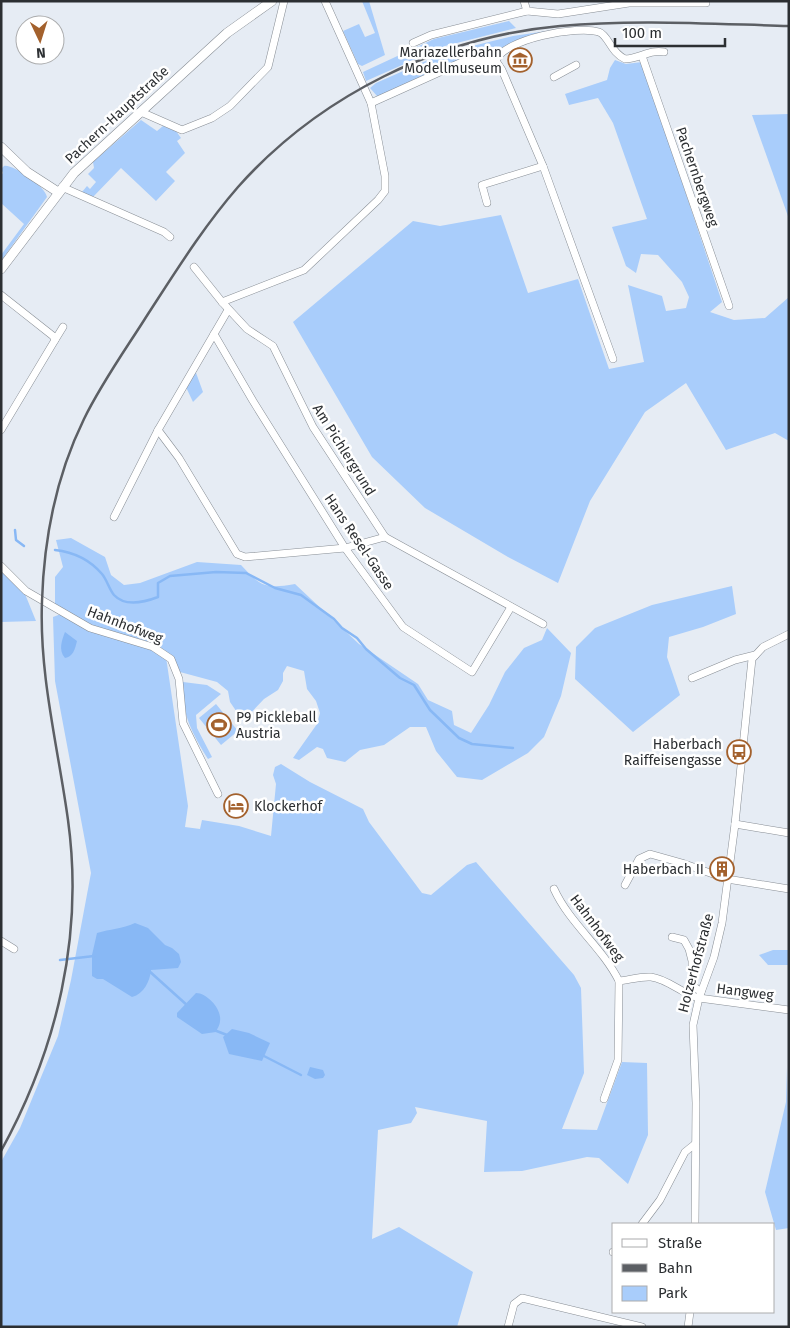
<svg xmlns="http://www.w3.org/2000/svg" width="790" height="1328" font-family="'Fira Sans',sans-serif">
	<rect width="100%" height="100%" fill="#e6ecf4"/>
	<g fill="#a9cdfb">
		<path d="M362,1H369L385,55L362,66L358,64L343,31L359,24L365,37L375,33Z"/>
		<path d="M509,21L516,28L445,46L366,81L363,72L434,39Z"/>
		<path d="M567,28L533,35L501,48L490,57H475L455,63L381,96H377L370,88L376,83L444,53L513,36Z"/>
		<path d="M615,60L626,64L642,62L722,302L710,312L734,320L765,318L789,297V441L775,433L726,450L686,383L645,412L590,501L558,583L508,557L425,508L372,457L293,322L413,221L440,226L501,215L528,293L578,279L609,369L644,362L628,285L662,296L666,311L686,308L689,297L682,282L658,255L641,254L636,273L626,266L612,227L647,219L613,123L598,98L569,105L565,94L607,80L610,68Z"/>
		<path d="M789,114V219L752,115Z"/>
		<path d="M141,120L157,131L163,126L176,131L181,138L177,141L185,153L166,172L175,181L156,201L121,168L92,198L83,194L82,192L87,186L90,189L96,182L88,174L94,168L93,162Z"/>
		<path d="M4,166C13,164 45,186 47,197L1,261V255L24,224L1,203V175L3,173L1,169Z"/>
		<path d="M195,370L203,392L193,402L185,385Z"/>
		<path d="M71,538L105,557L111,575L124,585L140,583L197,562L241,565C261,587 266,589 295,584L359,644L418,684L428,700L452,711L454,725L471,733L489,705L505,672L524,648L542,640L547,628L571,653L561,696L544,737L528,753L482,780L457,777L436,751L426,727H410L384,745L360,750L345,762L327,758L323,749L317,747L299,760L293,758L317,724L320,713L316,701L307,689L304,671L287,666L283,673V681L278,690L264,699L243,721L230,702L228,691L217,682L180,672L170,655L156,644L92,626L55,604V577L63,567L56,540Z"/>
		<path d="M1,569L25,594L36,621L1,622Z"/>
		<path d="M732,586L736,614L703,627L669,637L667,657L680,695L633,732L575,679L576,647L595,628L652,605Z"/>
		<path d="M61,614L145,646L166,657L188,806L185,827L200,829L202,820L239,826L271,836L276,784L273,775L275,767L281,764L310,782L363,809L369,822L422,893L431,895L467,865L476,862L574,975L581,988L584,1073L562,1129L597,1130L622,1062L647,1063L648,1135L628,1184L599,1158L587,1157L522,1171L484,1172L487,1121L415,1107L417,1113L411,1123L378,1130L372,1239L399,1227L473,1272L457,1327H1V1162L20,1128L58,1036L71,980L91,873L55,681L53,617Z"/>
		<path d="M183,682L207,685L221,694L196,715L197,728L212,757L208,759C193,735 180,711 183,682Z"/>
		<path d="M216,704L238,731L221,745L199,718Z"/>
		<path d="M773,950H789V965H768L759,955Z"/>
		<path d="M787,1067L789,1228L776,1230L765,1192L786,1102Z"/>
	</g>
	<g fill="#88b8f5">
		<path d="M65,632L77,641C75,649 73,657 65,658C58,650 62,640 65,632Z"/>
		<path d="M135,923L148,928L165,945L172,948L179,954L181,962L178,968L151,970C150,981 144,994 132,997L103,979H97L92,976V955L97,933C110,929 122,929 135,923Z"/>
		<path d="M196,993C207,993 222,1009 220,1021C220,1025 217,1029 216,1032L202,1034L177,1017V1013Z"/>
		<path d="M232,1029L249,1033L270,1043L262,1061L229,1054L223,1037Z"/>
		<path d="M310,1067L323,1070L325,1075L323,1078L315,1079L307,1075Z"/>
	</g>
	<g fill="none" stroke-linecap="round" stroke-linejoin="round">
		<g stroke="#88b8f5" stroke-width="2.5">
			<path d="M15,530L16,540L24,546"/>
			<path d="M55,550C73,552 90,560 102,574C107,580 109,589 114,595C125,607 145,602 158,597V583L170,576L216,572L246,573L275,588L301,595L334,619L342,628L357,638L366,649L400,678L414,685L430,710L459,738L472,744L513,748"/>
			<path d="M60,960L94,956"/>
			<path d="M148,970L188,1006"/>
			<path d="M214,1030L227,1035"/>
			<path d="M262,1055L301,1075"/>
		</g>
		<g stroke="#888e95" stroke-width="8">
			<g id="minor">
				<path d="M325,1L371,103L385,176V191L378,200L304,270L222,302L247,329L273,346L313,427L385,537"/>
				<path d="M524,1L527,11L558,14L629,3H706"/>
				<path d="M413,43L431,35L527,11"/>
				<path d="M642,56L729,306"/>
				<path d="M496,61L502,70L543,166L613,359"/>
				<path d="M496,61C503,39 578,25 599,32C609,36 610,52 625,59C639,59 650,49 664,52"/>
				<path d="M554,77L576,65"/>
				<path d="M371,103L462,62L496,61"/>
				<path d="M141,112L182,130L212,118L230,106L268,67L284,1"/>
				<path d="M62,187L164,232L170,237"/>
				<path d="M487,203L482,185L543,166"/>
				<path d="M194,267L222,302"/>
				<path d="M1,295L53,336L55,340L1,430"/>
				<path d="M214,334L253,401L345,548L403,627L472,672L511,607"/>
				<path d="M55,340L63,327"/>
				<path d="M158,430L179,458L237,554L245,557L345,548L385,537L543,624"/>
				<path d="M114,517L158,430L228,310"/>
				<path d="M1,566L26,591L90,628L153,647L171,659L179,679L183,723L218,794"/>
				<path d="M692,678L735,660L755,655"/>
				<path d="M735,824L789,833"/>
				<path d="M625,885L639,859L650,854L682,863L727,879L789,889"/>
				<path d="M554,889C570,924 602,947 619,981C629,980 641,976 651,977C668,979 682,994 699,998L789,1010"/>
				<path d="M672,937L684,940L689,949L692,961V985L701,992"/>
				<path d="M1,941L14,949"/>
				<path d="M604,1099L618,1060L619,981"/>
				<path d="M642,1224L660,1200L685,1152L695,1144"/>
				<path d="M695,1224L696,1103L693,1025L699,998L714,957L722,923L735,824L752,659L763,647L789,634"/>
				<path d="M613,1252H614"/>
				<path d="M508,1327L514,1304L522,1298L642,1327"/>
				<path d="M688,1327L690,1312"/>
			</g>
		</g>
		<g stroke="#888e95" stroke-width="10">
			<path id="tertiary" d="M1,147L27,172L58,192"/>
		</g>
		<g stroke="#888e95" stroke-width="10">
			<path id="secondary" d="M1,269L74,173L227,33L272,1"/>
		</g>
		<use href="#minor" stroke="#fff" stroke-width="7"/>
		<use href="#tertiary" stroke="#fff" stroke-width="9"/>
		<use href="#secondary" stroke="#fff" stroke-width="9"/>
		<path stroke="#5c5f64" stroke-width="2.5" d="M1,1151C57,1049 84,936 68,820C58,747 39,675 42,601C44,538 56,476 84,419C102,382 126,349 148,314C176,271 204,226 238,187C319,96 438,37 560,26C635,19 713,24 789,26"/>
	</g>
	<defs>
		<g id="museum-ring" transform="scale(1.25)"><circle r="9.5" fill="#fff" stroke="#a3612d" stroke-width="1.5"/><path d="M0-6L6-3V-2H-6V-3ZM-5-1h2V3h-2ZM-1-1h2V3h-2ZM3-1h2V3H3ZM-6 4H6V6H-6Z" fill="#a3612d"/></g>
		<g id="stadium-ring" transform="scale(1.25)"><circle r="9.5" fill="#fff" stroke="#a3612d" stroke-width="1.5"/><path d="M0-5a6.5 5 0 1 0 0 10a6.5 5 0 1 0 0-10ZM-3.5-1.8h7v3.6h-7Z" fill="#a3612d"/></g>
		<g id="bus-ring" transform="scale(1.25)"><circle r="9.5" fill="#fff" stroke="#a3612d" stroke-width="1.5"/><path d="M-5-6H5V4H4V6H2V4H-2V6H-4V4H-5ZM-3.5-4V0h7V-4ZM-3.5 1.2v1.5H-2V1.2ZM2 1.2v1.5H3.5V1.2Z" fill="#a3612d"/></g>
		<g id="hotel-ring" transform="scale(1.25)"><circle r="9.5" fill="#fff" stroke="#a3612d" stroke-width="1.5"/><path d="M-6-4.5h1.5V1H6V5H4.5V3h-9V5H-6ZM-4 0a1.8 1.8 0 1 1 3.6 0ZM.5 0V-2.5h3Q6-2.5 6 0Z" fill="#a3612d"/></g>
		<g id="building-ring" transform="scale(1.25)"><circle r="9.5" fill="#fff" stroke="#a3612d" stroke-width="1.5"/><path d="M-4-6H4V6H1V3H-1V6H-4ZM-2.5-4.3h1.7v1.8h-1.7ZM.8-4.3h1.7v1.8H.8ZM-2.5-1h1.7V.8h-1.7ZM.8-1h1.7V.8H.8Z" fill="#a3612d"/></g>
	</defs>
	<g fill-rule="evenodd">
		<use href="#museum-ring" x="520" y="60"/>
		<use href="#stadium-ring" x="219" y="725"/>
		<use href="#bus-ring" x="739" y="752"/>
		<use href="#hotel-ring" x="236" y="806"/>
		<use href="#building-ring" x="722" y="869"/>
	</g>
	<g text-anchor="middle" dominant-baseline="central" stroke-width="5" stroke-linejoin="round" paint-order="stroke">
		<g font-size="14" fill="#2c2f32" stroke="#fff" text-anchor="end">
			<text x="502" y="52">Mariazellerbahn<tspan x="502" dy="16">Modellmuseum</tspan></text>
			<text x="236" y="717" text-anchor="start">P9 Pickleball<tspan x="236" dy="16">Austria</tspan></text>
			<text x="722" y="744">Haberbach<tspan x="722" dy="16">Raiffeisengasse</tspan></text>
			<text x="254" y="806" text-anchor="start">Klockerhof</text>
			<text x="704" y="869">Haberbach II</text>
		</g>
		<g font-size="14" fill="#2c2f32" stroke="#fff">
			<text transform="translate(117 115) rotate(-43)">Pachern-Hauptstraße</text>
			<text transform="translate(697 177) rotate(71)">Pachernbergweg</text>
			<text transform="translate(344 450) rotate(58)">Am Pichlergrund</text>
			<text transform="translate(359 542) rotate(56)">Hans Resel-Gasse</text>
			<text transform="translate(125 625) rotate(21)">Hahnhofweg</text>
			<text transform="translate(597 928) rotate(53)">Hahnhofweg</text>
			<text transform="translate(696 963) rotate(-75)">Holzerhofstraße</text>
			<text transform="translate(745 992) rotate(7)">Hangweg</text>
		</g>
	</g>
	<rect width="790" height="1328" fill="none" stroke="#2c2f32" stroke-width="5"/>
	<rect x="612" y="1223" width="162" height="90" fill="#ffffff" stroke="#abacad"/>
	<rect x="622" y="1239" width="25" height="8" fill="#ffffff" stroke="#abacad"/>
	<text x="658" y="1248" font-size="15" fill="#2c2f32">Straße</text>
	<rect x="622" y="1264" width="25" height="8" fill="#5c5f64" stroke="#abacad"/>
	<text x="658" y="1273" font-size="15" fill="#2c2f32">Bahn</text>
	<rect x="622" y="1286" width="25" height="15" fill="#a9cdfb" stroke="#abacad"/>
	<text x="658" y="1298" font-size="15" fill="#2c2f32">Park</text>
	<g transform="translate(40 40) rotate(176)"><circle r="24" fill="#ffffff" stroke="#abacad"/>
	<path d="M0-4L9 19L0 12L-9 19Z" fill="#a3612d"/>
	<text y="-8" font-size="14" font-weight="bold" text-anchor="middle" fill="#2c2f32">N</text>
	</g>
	<path d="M615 38v8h110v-8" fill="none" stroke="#2c2f32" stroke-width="2.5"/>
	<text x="622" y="38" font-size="15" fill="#2c2f32" stroke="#ffffff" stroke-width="4" paint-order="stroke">100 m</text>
</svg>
